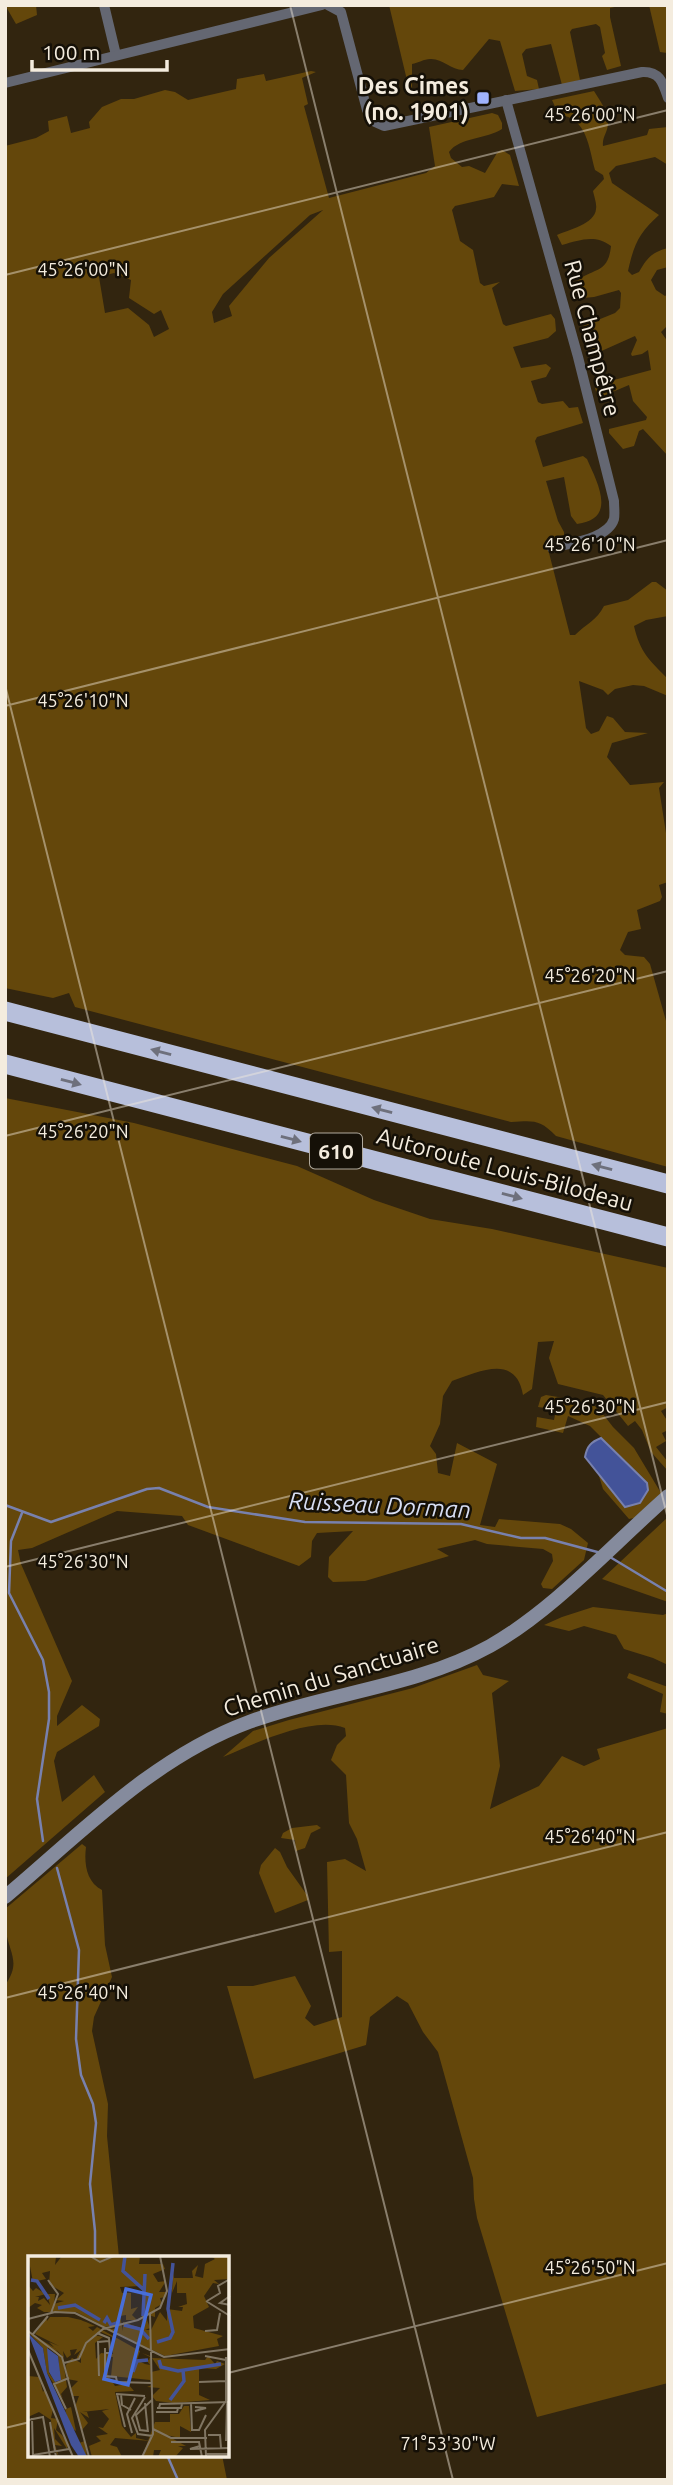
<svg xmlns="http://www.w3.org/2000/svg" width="673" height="2485" font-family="Ubuntu,sans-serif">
	<rect width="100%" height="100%" fill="#32250f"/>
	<g fill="#64470b" fill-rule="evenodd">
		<path d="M5,5H36L37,15L16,24Z"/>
		<path d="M389,5H624L610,8V17L621,66L607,70L602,56L605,53L600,27L596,24L572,29L570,32L580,80L562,85L551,44L526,49L522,54L527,76L537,80L539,89L515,91L500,41L489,39L463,70C451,70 442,58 430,59C424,59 418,63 412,64V89L406,76Z"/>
		<path d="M649,5H668L667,53L660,52Z"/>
		<path d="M311,71L316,72L302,78L308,104L304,106L329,198L426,173L435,166L429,127L492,113L498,115L502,123V129C487,139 460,137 449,152L451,158L462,167L469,166L485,173L497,153L502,150L510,155L519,186L502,184L494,197L455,206L452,210L460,241L473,250L480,283L484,286L500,282L492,288L503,324L506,326L551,314L555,319L556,331L548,338L513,347L521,368L546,364L551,368L546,377L531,381L538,402L542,404L563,401L569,408L578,407L583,423L537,437L535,441L543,467L583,456L587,459C597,482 618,519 577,524L571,516L564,477L546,481L558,521L564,532V535L546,541L570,635H575C586,624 597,620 604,606L628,600L652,582H656L668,591V616L646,620L634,626C640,652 649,660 668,679V696L644,686L633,685L615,689L608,695L603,690L579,681L586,728L591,734L599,731L607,716L613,718L625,732L648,733L612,743L607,757L630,785L664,782L659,788L668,846V882L659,885L662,897L660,901L637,910L641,929L628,932L620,950L625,955L644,957L650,964L668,1028V1167L556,1136C539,1119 534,1121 511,1122L75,1007L69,993L53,998L5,988V146L36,138L49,131L48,121L67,116L71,133L90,128L89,122L102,107L121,99H134L165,90L175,92L188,100L236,89L237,79L264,74L266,81ZM323,210L269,258L229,306L232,316L214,323L212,312L223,294L310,215ZM114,273L131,280L129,298L154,314L161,310L169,329L154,337L149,325L128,308L105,313L99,277Z"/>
		<path d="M594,91C600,101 608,111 608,123C608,132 602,137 603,146L647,135L649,129L668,127V165L655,157L616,166L609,173L612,183L659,215C639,233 634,244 628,271L632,275L639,272C647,258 652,252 668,248V267L657,270L651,280L656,290L665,296L668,294V325L661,332L668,342V456L643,429L639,431L634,446L623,449L609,433V429L646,420L647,417L633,401L629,385L603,396L597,395L595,388L599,384L651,370L648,350L642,354L632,356L631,354L637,340L635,336L597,353L593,351L583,326L615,313L620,308L621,293L619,290L594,297L583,298L577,290L576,282C593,267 608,275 611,246C595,234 580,240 562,245L557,235C568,230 595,224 596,209C597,204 594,196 593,191L604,179L603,175L595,170C589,148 587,117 559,115L552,100Z"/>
		<path d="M5,1098L134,1123L297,1166L374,1200L430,1219L492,1229L668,1268V1407L661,1411L668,1422V1430L662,1433L666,1441L656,1447L668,1462V1471L651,1452L642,1430L635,1421L628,1426L603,1395L558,1384L549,1358L554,1341L538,1342L532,1389L523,1395C516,1353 479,1372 452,1381L443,1396L440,1424L430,1446L436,1454L438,1473L450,1476L457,1443L497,1464L480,1525L495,1527L499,1519L560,1524L571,1529L588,1543L584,1560L552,1589L543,1588L541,1584L553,1561L552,1554L543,1549L487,1544L475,1540L437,1549L449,1556L365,1581L333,1582L328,1577L329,1557L353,1531L317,1533L312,1541L311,1557L299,1566L188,1525L182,1516L117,1511L32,1548L18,1550L21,1564L72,1681L57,1716V1726L82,1705L100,1719L99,1726L57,1752L54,1761L62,1802L94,1775L105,1792L5,1879Z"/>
		<path d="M546,1395L588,1402L599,1409L613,1427L634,1448L661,1493L634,1518L629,1519L603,1489L598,1473L625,1507L640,1503L647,1483L590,1426L568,1416L563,1433L536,1427L537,1417L554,1420L557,1405L549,1403L545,1408L538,1407L541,1397Z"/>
		<path d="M668,1517V1602L602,1579Z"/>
		<path d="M593,1607L663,1615L668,1613V1665L653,1658L624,1649L616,1635L584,1626L569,1631L544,1625L562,1617Z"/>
		<path d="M477,1665L483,1675L509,1681L492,1693L500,1766L490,1809L539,1786L562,1756L584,1766L600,1759L597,1749L668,1728V2383L537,2417L477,2218L474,2199L473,2178L438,2052L423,2032L408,2003L397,1996L370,2017L366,2045L254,2079L227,1986H253L295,1976L311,2006L305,2018L314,2026L342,2017V1951L329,1952L327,1862L345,1859L366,1871L357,1839L349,1823L346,1775L331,1760L337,1745L346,1736L345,1728C312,1715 255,1744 223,1757L253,1731L289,1720L413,1688Z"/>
		<path d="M629,1673L668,1687V1714L660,1712L663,1694L627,1678Z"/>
		<path d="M317,1825L321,1828L311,1833L305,1848L296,1851L295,1840L281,1838L283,1833L292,1828Z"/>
		<path d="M82,1844L86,1847C84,1863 86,1882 102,1890L105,1945L112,1977L94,2017L92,2031L108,2104L107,2136L119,2257L30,2258V2455H222L227,2480H5V1985C21,1963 10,1954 6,1932C4,1924 5,1916 5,1909Z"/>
		<path d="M275,1848L280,1852L287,1867L307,1895L308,1900L275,1913L259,1873L261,1865Z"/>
	</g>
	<path fill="#435399" stroke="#7881ae" stroke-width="2" d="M601,1438L647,1483L648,1490L640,1503L625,1507L585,1457C587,1446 591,1442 601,1438Z"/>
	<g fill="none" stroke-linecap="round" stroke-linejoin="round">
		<g stroke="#7881ae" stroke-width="2.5">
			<path d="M5,1505L51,1522L147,1489L159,1488L208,1507L305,1522L461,1524L521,1538H545L601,1553"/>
			<path d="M22,1513L11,1541L9,1593L43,1660L49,1692V1719L37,1799L43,1841"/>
			<path d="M610,1557L668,1592"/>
			<path d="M57,1868L79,1950L76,2039L81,2075L93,2104L96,2123L90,2184L95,2231V2258"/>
			<path d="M167,2455L178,2480"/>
		</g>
		<g stroke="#646772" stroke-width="10">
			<path d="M104,5L116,55"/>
			<path d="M328,5L341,12L367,110L375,122L384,126L642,72C660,71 663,83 668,98"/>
			<path d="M5,83L322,5"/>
			<path d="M506,100L578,357L614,501C614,507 615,513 614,519C608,539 570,543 552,548"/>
		</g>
		<path stroke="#858b9d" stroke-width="14" d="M5,1897C81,1833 154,1757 249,1722C327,1693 416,1687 490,1646C554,1610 612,1545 668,1496"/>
		<g stroke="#b7bfdb" stroke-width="19">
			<path d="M5,1011L668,1184"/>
			<path d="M5,1064L668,1237"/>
		</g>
	</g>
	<defs><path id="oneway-solid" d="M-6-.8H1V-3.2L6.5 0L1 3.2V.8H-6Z" transform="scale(1.75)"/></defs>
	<g fill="#6e707c">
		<use href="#oneway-solid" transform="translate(161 1052) rotate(-165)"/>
		<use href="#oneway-solid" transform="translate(71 1082) rotate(15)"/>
		<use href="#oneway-solid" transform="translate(382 1110) rotate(-165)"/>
		<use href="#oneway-solid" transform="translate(291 1139) rotate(15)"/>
		<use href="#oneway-solid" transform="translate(602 1167) rotate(-165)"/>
		<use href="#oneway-solid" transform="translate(512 1196) rotate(15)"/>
	</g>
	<path fill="none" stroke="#f4ecde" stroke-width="2" stroke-opacity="0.45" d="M290,5L668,1519M5,275L668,110M5,685L453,2480M5,706L668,540M5,1136L668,971M5,1567L668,1402M5,1998L668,1832M228,2373L668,2263M5,2428L30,2422"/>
	<rect fill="#9fb3fd" stroke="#151007" stroke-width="2.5" x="476" y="91" width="14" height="14" rx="3.5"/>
	<g text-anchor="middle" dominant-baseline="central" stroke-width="5" stroke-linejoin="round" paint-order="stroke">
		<rect fill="#151007" stroke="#b1aa9e" stroke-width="2" x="310" y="1133.5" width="52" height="35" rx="5"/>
		<g font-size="21" font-weight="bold" fill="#f4ecde">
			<text x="336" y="1151">610</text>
		</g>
		<g font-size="23" font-weight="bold" fill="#f4ecde" stroke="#151007" text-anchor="end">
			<text x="469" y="85">Des Cimes<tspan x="469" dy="26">(no. 1901)</tspan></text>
		</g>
		<g font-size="23" fill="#f4ecde" stroke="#151007">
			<text transform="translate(593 338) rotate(75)">Rue Champêtre</text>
			<text transform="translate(505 1169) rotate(15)">Autoroute Louis-Bilodeau</text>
			<text transform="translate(331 1676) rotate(-17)">Chemin du Sanctuaire</text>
		</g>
		<g font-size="24" font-style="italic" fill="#d7ddf2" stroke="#151007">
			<text transform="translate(380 1505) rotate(3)">Ruisseau Dorman</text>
		</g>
	</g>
	<g transform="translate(28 2256)">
		<rect width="201" height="201" fill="#32250f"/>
		<path d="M0,0L28,1L27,9L34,0H79L76,5L87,0H112L111,8H135L137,13L125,18L130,26L138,25L131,36H139L138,41L132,42L134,48L127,52V61L117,58L122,72L117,74H123L132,56L139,65V53L154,55L155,51H150L159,48L158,37H149V25L144,37L145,17L146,22H165L164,15L170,9L167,20L175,22L177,8L187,3L183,0H201V23L186,24L191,28L185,27L176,40L181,51L165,60L166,72L195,80L189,83L191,90L137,100L78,72L87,73L90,68L77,71L48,56H16L9,52L14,49L7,47L0,52V29L5,35L8,32L18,38L7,41H11L10,45L16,42L22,49L19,38H27L26,48L36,45L28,44L36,37L21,28L22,15L14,17L18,23L5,26ZM113,30L117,44L113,72L95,66V75L92,60L98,59V64H107L108,63L104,59L110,51L103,53V37H94L92,31ZM19,61V65L22,61H40L53,64L55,65L58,66L67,70L60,71L65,75L69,71L112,95L109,104L117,108L122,109L117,102L121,104L122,101L114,97L122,100L123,116L132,114L124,102L177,104L180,100L187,108L189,105L197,108L188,113L171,112V139L182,144L146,147L128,145L124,140L132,132L119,131L124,129L122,124L83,120L85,101H80V119L87,130L100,128L106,135L87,136L94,170L103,181L108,177V182L122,185L87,182L82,189L89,191L94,201H64L61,190L73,185L68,180L80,178L70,171L75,172L81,163L74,155L81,153L54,156H59L61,162L52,156L60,167L54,174L47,151L51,140H45L43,132L50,125L39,123L38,109L44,102L53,107V100L49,104V101L53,94L46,99L49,93L42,94L43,99L39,102L35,95L36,102L21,86L31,90L7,78ZM73,76L84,81L85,98L73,97L68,103L67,87L75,81L66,79ZM0,76L27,92L35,104L39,131L33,138L35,143L38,153L43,151L48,175L44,172L51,187L57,185L59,201L45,178L39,161L35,143L19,117L15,92ZM20,90L30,99L32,125L27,126L21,117ZM0,120L11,121L15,136L17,133L25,153L23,162L30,163L28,174L34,179L40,189L39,193L26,172L27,183L34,190L27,189L31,201L25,191L23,164L11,156L0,161ZM156,150H161L163,176L152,170V182L138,179L158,190H150L155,192L147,201H130L133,194H126L125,201H114L127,166H142V158H151Z" fill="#64470b" fill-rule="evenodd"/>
		<path d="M0,77L15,92L19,117L59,201H51L43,189ZM19,92L30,100L33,124L27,126L21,116Z" fill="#435399"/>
		<path fill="none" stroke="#435399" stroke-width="3.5" d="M97,0L95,15L116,34M3,24L9,25L21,43M30,52L47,49L72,64M115,60L117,18M76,67L79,62L83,69L92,66M96,69L112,73L121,83M129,86L142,82L145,76L140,53L145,7M131,104L133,111L150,115L193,108M105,116L109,105L120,104M142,144L156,125L155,114"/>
		<path fill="none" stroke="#807562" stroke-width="2" d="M62,0L72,6L86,0M20,24L30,38L23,57M202,40L192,47L202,49M178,45L202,60M179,45L192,37L190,30L202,23M0,63L27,56L47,57L136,101L202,93M0,75L34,101L61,201M177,75L189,74L192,57M69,77L81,82L82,97H76M5,78L20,60M77,92V120L88,121L89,126L124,127M0,94L45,201M177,100L198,104M36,107L51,103L58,87L75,73L110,64L132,52L139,35L132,0M71,120L70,86L81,85M171,126L198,125M88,138L117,140M89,138L97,171M93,138L94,149L103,154M117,141L104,162L110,178L125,180M117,147L120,176M163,147L164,174H171L178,159M167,151L178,152L167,155M129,152H153L154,148M131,152L132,148L202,146M38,153L26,128L41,122M128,156H149L150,152M4,162L5,201M0,164L15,161L22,201M22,166L28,201M125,173L143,182H179M120,175L112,174L108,159L124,144M104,177L99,158L107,142M180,179H192L193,192M198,185L199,146M143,186H171L174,201M172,190L162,193L202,192M178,198H202M5,199L41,193M114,201L125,178L122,58M178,201L177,174L198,145V101"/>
		<path fill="#486ed9" fill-opacity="0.15" stroke="#486ed9" stroke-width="3.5" d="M98,33L123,39L100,129L76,123Z"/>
		<rect width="201" height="201" fill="none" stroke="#f4ecde" stroke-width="3.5"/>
	</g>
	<g font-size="18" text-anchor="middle" fill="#f4ecde" stroke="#151007" stroke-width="5" stroke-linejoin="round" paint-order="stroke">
		<text x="590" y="121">45°26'00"N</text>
		<text x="83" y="276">45°26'00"N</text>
		<text x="590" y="551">45°26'10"N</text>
		<text x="83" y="707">45°26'10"N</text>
		<text x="590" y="982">45°26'20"N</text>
		<text x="83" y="1138">45°26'20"N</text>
		<text x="590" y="1413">45°26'30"N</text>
		<text x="83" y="1568">45°26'30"N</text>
		<text x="590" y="1843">45°26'40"N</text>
		<text x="83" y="1999">45°26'40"N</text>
		<text x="590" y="2274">45°26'50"N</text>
		<text x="448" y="2450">71°53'30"W</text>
	</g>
	<rect width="673" height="2485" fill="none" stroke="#f4ecde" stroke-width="14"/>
	<path d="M32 60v10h135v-10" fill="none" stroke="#f4ecde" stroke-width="3.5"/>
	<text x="42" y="60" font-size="21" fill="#f4ecde" stroke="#151007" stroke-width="5" paint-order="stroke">100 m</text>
</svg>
